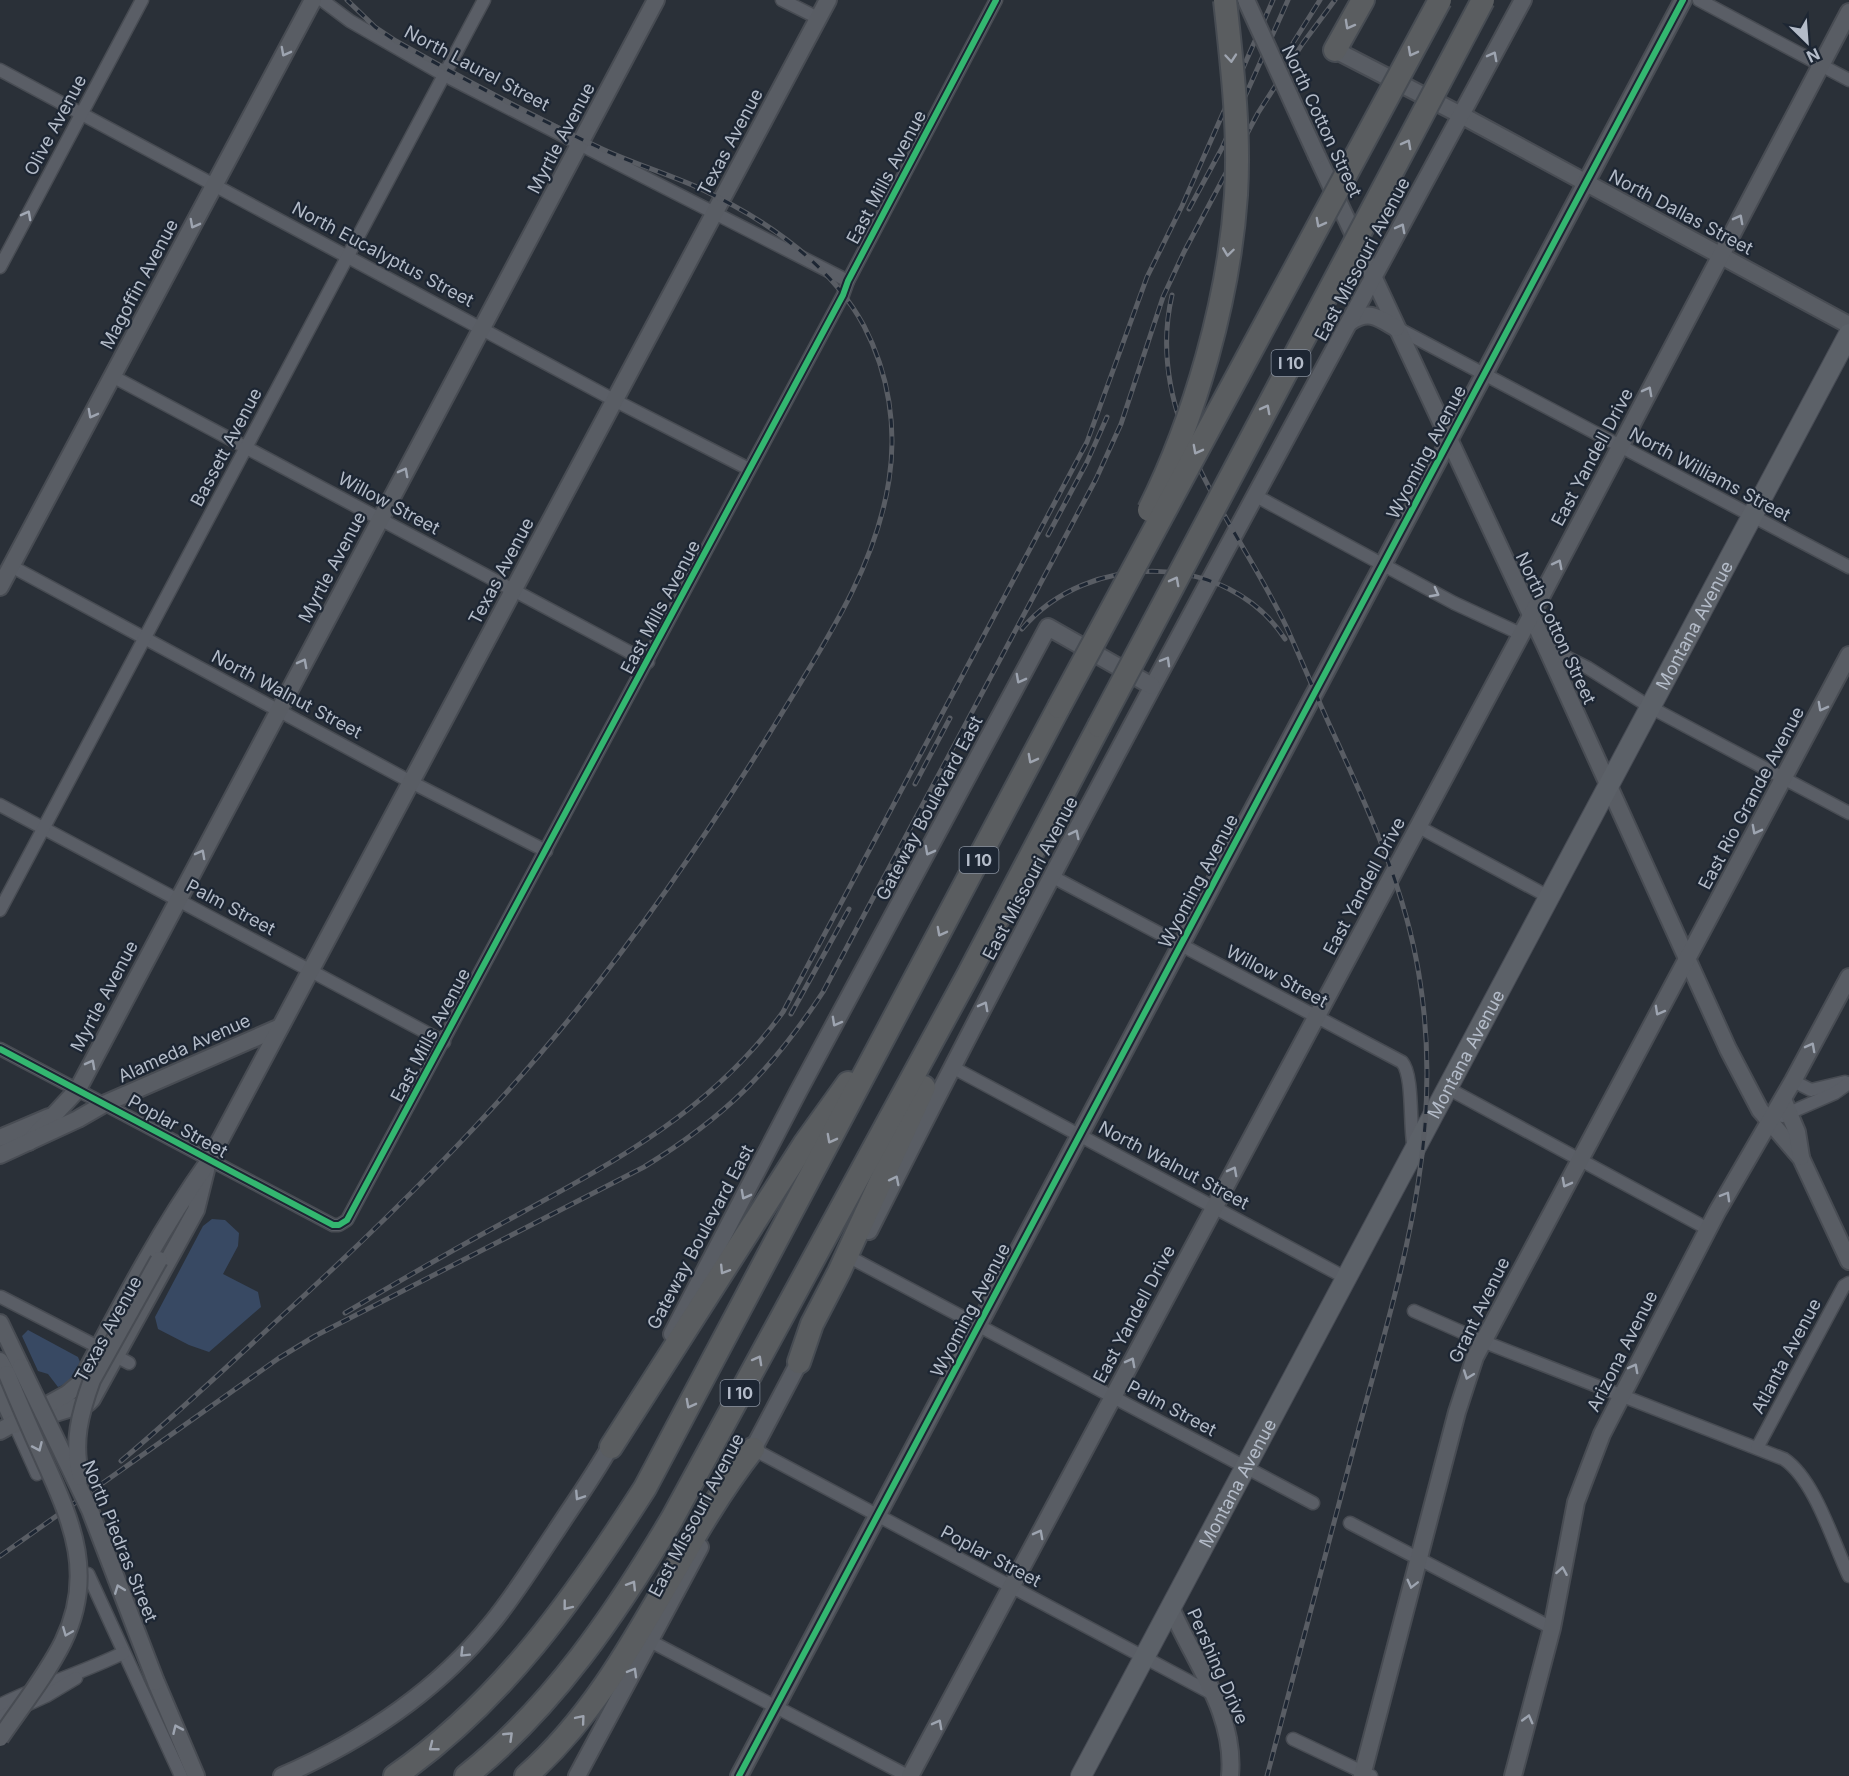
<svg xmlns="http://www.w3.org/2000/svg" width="1849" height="1776" font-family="Inter,sans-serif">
	<rect width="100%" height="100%" fill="#2a3038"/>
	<g fill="#384963">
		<path d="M212,1219L225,1220L239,1233L238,1246L223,1274L258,1292L261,1307L209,1352L189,1345L158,1329L155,1317L203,1226Z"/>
		<path d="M28,1330L78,1357L80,1362C74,1373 70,1383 58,1387L48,1374L38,1371L22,1336Z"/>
	</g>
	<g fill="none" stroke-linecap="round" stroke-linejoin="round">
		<g stroke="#484c53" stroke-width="15">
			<g id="street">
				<path d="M322,0L350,21L444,75L848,281"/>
				<path d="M782,0L818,18"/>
				<path d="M1699,0L1849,80"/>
				<path d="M0,70L614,400L749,469"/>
				<path d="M0,267L142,0"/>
				<path d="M1397,328L1849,567"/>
				<path d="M112,376L648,662"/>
				<path d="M1256,496L1454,603L1521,634"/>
				<path d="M11,566L411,782L546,851"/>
				<path d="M1546,647L1588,668L1650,707L1849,813"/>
				<path d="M0,805L444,1042"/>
				<path d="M1417,826L1549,897"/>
				<path d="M1053,877L1402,1062C1414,1076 1409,1127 1414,1149"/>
				<path d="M0,910L484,0"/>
				<path d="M0,1049L333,1225H339L347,1220L843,295L848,281L996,0"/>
				<path d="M952,1067L1346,1278"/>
				<path d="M1793,1081L1811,1090L1845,1082"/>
				<path d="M1449,1089L1708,1229"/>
				<path d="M1782,1116L1835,1093L1849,1083"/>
				<path d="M855,1260L1313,1503"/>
				<path d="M1,1297L129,1363"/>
				<path d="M1414,1311L1482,1341L1784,1459C1815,1480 1833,1542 1849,1576"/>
				<path d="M15,1425L37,1474"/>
				<path d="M1757,1448L1844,1286L1849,1283"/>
				<path d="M753,1449L1213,1694"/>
				<path d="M1350,1523L1552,1628"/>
				<path d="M88,1574L181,1776"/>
				<path d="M650,1641L908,1776"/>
				<path d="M0,1705C40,1685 82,1673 123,1653"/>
				<path d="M0,1717L46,1696L76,1678"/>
				<path d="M1293,1739L1371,1776"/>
			</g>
		</g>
		<g stroke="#484c53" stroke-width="20">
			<g id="secondary">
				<path d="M1335,50L1461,115L1849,325"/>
				<path d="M1317,156L1546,647L1728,1049L1760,1110L1801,1158L1849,1261"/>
				<path d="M1350,322C1369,309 1379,318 1396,328"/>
				<path d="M0,587L313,0"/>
				<path d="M1783,1099L1797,1132L1801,1157"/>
				<path d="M0,1138L49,1117"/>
				<path d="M29,1142L78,1089L656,0"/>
				<path d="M0,1155L78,1119L104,1104L278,1028"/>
				<path d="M869,1231C1078,816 1303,409 1523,0"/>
				<path d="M0,1323L21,1367"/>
				<path d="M672,1334L798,1092L1048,627L1152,686"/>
				<path d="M0,1361L7,1374"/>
				<path d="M0,1392L15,1425"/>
				<path d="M39,1418L88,1403L92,1399L196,1210L206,1170"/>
				<path d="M0,1431L67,1394L80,1383C120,1307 159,1231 209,1161L828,0"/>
				<path d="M748,1459L805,1351"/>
				<path d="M1171,1608C1194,1662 1236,1714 1230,1776"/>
				<path d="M156,1682L196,1776"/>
				<path d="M282,1776C362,1741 436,1692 491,1624C515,1595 535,1562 556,1531C576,1500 598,1470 615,1438"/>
				<path d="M577,1776L700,1547"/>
				<path d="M739,1776L1683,0"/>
				<path d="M910,1776L1531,616L1849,12"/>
				<path d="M1362,1776L1457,1412L1475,1357L1849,655"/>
				<path d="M1513,1776L1552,1628L1576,1502L1602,1434L1717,1212L1793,1081L1849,977"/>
			</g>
		</g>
		<g stroke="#484c55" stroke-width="22">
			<g id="primary">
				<path id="s1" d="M1081,1776L1849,334"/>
			</g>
		</g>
		<g stroke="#474c53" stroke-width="26">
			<g id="highway">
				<path d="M1335,50L1363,0"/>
				<path d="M799,1362L812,1324L839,1272L924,1087"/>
				<path d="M611,1447L805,1143L848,1083"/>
				<path d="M395,1776C502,1702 576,1596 645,1488L1059,707"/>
				<path d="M466,1776C553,1707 616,1613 672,1519L967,977L1099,726"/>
				<path d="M526,1776C628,1686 671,1554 753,1449"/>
			</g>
		</g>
		<use href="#street" stroke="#5a5e66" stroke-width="12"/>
		<use href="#secondary" stroke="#595d64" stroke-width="16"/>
		<use href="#primary" stroke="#5c6168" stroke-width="20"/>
		<use href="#highway" stroke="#5a5d60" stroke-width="22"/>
		<g stroke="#595d64" stroke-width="5">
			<g id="rail">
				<path d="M1293,43L1320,0"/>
				<path d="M1189,209L1222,148L1288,0"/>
				<path d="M1172,295C1143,421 1235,519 1286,626C1301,659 1315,693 1330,726C1367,807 1405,887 1419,975C1446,1137 1400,1275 1359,1428C1328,1544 1298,1660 1267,1776"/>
				<path d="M1048,535L1087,462L1107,417"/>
				<path d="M1022,629C1087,551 1228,550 1285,639"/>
				<path d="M915,784L950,718"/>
				<path d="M791,1014L849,909"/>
				<path d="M345,1313C396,1283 447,1253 499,1225C607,1166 709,1114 783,1012L1087,442L1147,277L1182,206L1273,0"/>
				<path d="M121,1461C177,1414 230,1364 283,1315C388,1219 490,1118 579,1007C653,914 720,815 782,713C826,641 876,566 889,480C897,428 889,374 864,326C830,263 763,218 699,188C666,173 631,163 598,147C529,115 462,78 396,41L375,27L347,0"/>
				<path d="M0,1556L279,1358L315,1336L644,1167C725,1117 771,1071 823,992L1096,479L1121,424L1163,297L1184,252L1258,113L1303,43L1335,0"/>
			</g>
		</g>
		<use href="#rail" stroke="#1d2633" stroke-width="3" stroke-dasharray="9" stroke-linecap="butt"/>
		<g stroke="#484c53" stroke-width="20" stroke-linecap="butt">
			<g id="secondary-bridge">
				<path d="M1246,0L1317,156"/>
				<path d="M21,1367L90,1510L156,1682"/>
				<path d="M81,1477C72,1443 80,1413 92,1380L159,1260"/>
				<path d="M0,1738C21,1707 46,1676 63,1642C95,1576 73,1524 45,1462C32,1433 19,1403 7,1374"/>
			</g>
		</g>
		<g stroke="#474c53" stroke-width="26" stroke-linecap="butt">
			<g id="highway-bridge">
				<path d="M1149,510C1195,418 1229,299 1236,195C1240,130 1232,65 1225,0"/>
				<path d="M1059,707L1440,0"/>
				<path d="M1099,726L1483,0"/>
			</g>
		</g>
		<use href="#secondary-bridge" stroke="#595d64" stroke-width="16"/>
		<use href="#highway-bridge" stroke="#5a5d60" stroke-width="22"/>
		<g stroke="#1d2633" stroke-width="10">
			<g id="cycleway">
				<path d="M0,1049L333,1225H339L347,1220L843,295L848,281L996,0"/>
				<path d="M739,1776L1683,0"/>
			</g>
		</g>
		<use href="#cycleway" stroke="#33b770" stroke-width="6"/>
	</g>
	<defs><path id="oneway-chevron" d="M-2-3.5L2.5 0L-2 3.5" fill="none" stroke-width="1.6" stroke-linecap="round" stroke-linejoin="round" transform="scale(1.5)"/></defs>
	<g stroke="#9ea4af">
		<use href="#oneway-chevron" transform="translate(1349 25) rotate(119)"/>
		<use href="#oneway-chevron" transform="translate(1412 52) rotate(118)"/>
		<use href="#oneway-chevron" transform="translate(1231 58) rotate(85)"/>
		<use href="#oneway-chevron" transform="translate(1407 144) rotate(-62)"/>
		<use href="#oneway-chevron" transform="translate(1320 223) rotate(118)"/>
		<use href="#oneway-chevron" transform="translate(1228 252) rotate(98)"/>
		<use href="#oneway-chevron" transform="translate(1266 409) rotate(-62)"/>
		<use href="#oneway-chevron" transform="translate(1197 450) rotate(118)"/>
		<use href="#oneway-chevron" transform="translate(1175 581) rotate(-62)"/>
		<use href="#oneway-chevron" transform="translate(1032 759) rotate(118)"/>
		<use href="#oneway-chevron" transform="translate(941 932) rotate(118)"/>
		<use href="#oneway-chevron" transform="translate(831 1139) rotate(118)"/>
		<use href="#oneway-chevron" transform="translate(724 1270) rotate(122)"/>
		<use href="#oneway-chevron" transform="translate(758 1360) rotate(-61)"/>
		<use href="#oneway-chevron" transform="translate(690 1404) rotate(118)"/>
		<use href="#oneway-chevron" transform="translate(632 1585) rotate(-58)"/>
		<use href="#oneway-chevron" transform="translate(567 1606) rotate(128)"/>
		<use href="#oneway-chevron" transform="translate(581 1719) rotate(-50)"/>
		<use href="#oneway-chevron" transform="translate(509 1736) rotate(-44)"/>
		<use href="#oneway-chevron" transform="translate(433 1747) rotate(142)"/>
	</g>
	<g stroke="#9da4b0">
		<use href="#oneway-chevron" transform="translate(285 52) rotate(118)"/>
		<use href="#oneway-chevron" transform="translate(1493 56) rotate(-62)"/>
		<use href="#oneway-chevron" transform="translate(1739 219) rotate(-62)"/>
		<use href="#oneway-chevron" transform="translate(194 224) rotate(118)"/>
		<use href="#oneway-chevron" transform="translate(1401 228) rotate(-62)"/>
		<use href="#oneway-chevron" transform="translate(1648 391) rotate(-62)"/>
		<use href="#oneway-chevron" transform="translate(92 414) rotate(118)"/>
		<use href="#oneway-chevron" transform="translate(404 472) rotate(-62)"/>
		<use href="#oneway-chevron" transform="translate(1558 564) rotate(-63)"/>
		<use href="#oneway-chevron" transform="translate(1166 661) rotate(-60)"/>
		<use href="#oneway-chevron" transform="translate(303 663) rotate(-62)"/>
		<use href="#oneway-chevron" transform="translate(1020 679) rotate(118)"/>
		<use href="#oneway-chevron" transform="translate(1822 707) rotate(118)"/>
		<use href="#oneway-chevron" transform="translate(1756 830) rotate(118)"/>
		<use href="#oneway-chevron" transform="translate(1075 834) rotate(-63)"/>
		<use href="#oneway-chevron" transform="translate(929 851) rotate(118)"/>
		<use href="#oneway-chevron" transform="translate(201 854) rotate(-62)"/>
		<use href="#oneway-chevron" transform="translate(984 1006) rotate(-62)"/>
		<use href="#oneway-chevron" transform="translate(1659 1011) rotate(119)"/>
		<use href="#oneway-chevron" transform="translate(836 1022) rotate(119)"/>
		<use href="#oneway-chevron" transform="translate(1811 1047) rotate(-62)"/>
		<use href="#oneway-chevron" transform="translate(91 1064) rotate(-62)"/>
		<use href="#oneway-chevron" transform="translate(1233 1171) rotate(-62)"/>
		<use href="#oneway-chevron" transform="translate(895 1180) rotate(-63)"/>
		<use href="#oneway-chevron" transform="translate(1566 1183) rotate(118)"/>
		<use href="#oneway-chevron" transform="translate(745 1195) rotate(118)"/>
		<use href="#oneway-chevron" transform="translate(1726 1196) rotate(-60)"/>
		<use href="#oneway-chevron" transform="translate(1131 1362) rotate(-62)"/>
		<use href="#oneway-chevron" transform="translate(1634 1368) rotate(-62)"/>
		<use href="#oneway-chevron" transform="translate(1468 1375) rotate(110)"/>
		<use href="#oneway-chevron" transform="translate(38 1447) rotate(66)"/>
		<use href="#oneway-chevron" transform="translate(579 1496) rotate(123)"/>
		<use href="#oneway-chevron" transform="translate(1039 1534) rotate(-62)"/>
		<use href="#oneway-chevron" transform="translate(1562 1571) rotate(-80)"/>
		<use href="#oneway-chevron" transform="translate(1412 1584) rotate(104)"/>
		<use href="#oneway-chevron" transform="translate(119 1589) rotate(-111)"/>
		<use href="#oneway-chevron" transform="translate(67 1632) rotate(112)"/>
		<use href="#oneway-chevron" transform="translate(464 1653) rotate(135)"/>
		<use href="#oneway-chevron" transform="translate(633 1672) rotate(-60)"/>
		<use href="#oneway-chevron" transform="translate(1528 1719) rotate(-75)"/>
		<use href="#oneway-chevron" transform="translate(938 1724) rotate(-62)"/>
		<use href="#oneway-chevron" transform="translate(177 1729) rotate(-114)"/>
	</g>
	<g stroke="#a2a9b5">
		<use href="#oneway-chevron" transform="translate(27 215) rotate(-62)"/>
		<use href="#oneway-chevron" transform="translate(1435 593) rotate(28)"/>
	</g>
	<g text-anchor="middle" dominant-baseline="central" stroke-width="4.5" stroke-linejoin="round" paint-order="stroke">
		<g fill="#1d2633" stroke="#878f9c" stroke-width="1.5">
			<rect x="1271.5" y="350" width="39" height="26" rx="4.5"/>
			<rect x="959.5" y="847" width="39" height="26" rx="4.5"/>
			<rect x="720.5" y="1380" width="39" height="26" rx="4.5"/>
		</g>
		<g font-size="16" font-weight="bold" fill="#b4bcc9">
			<text x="1291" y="363">I 10</text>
			<text x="979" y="860">I 10</text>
			<text x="740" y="1393">I 10</text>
		</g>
		<g font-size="18" fill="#b4bcc9" stroke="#1d2633">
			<text transform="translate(477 68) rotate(28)">North Laurel Street</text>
			<text transform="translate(1322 121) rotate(65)">North Cotton Street</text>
			<text transform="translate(55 125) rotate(-62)">Olive Avenue</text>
			<text transform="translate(561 138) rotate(-62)">Myrtle Avenue</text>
			<text transform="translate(730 142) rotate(-62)">Texas Avenue</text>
			<text transform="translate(886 177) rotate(-62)">East Mills Avenue</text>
			<text transform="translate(1681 212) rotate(28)">North Dallas Street</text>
			<text transform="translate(383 254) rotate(28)">North Eucalyptus Street</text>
			<text transform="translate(1362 259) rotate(-62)">East Missouri Avenue</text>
			<text transform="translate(139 284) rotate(-62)">Magoffin Avenue</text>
			<text transform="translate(226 447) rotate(-62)">Bassett Avenue</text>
			<text transform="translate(1426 452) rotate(-62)">Wyoming Avenue</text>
			<text transform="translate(1592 457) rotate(-62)">East Yandell Drive</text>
			<text transform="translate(1710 474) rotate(28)">North Williams Street</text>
			<text transform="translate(389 503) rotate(28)">Willow Street</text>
			<text transform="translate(332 567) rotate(-62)">Myrtle Avenue</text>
			<text transform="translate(501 571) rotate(-62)">Texas Avenue</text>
			<text transform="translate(660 607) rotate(-62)">East Mills Avenue</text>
			<text stroke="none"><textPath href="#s1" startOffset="1304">Montana Avenue</textPath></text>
			<text transform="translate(1556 628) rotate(65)">North Cotton Street</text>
			<text transform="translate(287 694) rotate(28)">North Walnut Street</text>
			<text transform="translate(1751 798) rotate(-62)">East Rio Grande Avenue</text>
			<text transform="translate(929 808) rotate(-62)">Gateway Boulevard East</text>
			<text transform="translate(1030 878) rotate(-62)">East Missouri Avenue</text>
			<text transform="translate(1198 881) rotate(-62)">Wyoming Avenue</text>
			<text transform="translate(1364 886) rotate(-62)">East Yandell Drive</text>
			<text transform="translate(231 907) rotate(28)">Palm Street</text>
			<text transform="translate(1277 976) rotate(28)">Willow Street</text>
			<text transform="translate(104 996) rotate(-62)">Myrtle Avenue</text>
			<text transform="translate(430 1035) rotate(-62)">East Mills Avenue</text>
			<text transform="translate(184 1048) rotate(-24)">Alameda Avenue</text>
			<text stroke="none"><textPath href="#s1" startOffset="818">Montana Avenue</textPath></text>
			<text transform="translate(178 1126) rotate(29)">Poplar Street</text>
			<text transform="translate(1174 1165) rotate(28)">North Walnut Street</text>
			<text transform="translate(700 1237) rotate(-62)">Gateway Boulevard East</text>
			<text transform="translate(970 1310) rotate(-62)">Wyoming Avenue</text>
			<text transform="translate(1479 1310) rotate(-64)">Grant Avenue</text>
			<text transform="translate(1134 1314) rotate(-62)">East Yandell Drive</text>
			<text transform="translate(108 1329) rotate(-61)">Texas Avenue</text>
			<text transform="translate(1622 1351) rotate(-63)">Arizona Avenue</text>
			<text transform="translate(1786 1356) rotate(-62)">Atlanta Avenue</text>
			<text transform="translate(1172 1408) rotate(28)">Palm Street</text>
			<text stroke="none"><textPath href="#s1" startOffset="332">Montana Avenue</textPath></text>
			<text transform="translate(696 1515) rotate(-62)">East Missouri Avenue</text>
			<text transform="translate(120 1541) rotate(68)">North Piedras Street</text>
			<text transform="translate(991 1556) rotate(28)">Poplar Street</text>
			<text transform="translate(1218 1666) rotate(66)">Pershing Drive</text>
		</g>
	</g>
	<g transform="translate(1807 42) rotate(155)" stroke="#1d2633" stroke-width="4.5" paint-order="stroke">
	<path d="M0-4.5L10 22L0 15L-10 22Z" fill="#b4bcc9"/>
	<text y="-9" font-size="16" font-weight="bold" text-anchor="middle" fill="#b4bcc9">N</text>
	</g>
</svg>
